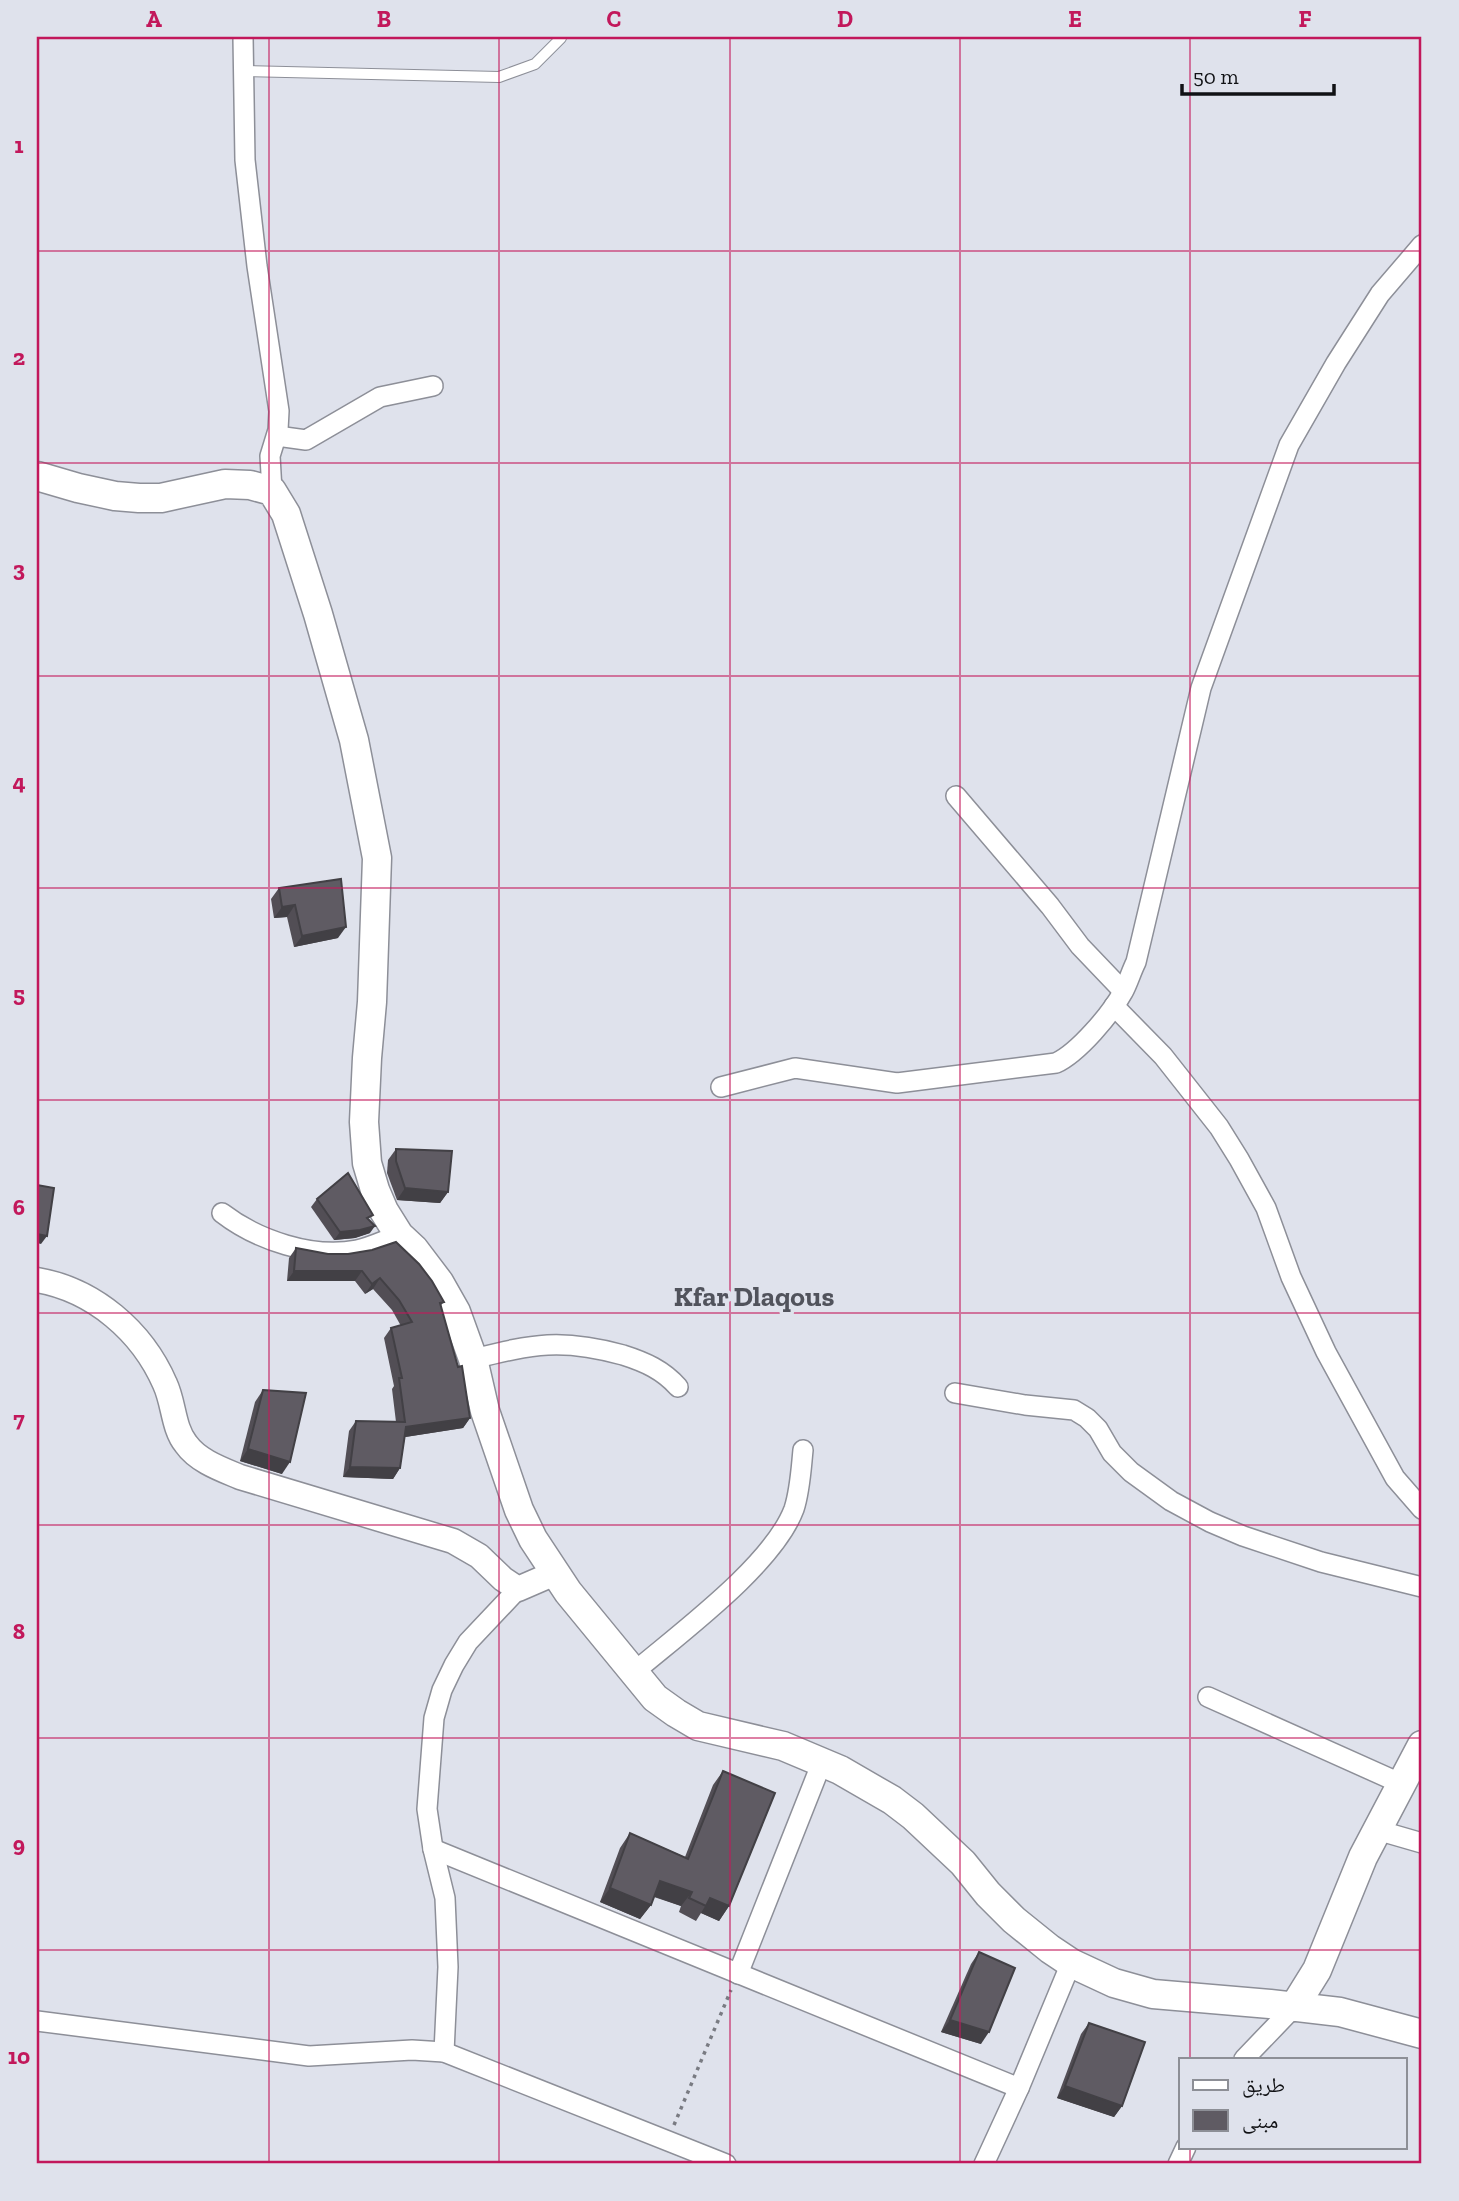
<svg xmlns="http://www.w3.org/2000/svg" width="1459" height="2201" font-family="'Zilla Slab','Noto Naskh Arabic',serif">
	<rect width="100%" height="100%" fill="#dfe2ec"/>
	<g fill="none" stroke-linecap="round" stroke-linejoin="round">
		<g stroke="#8d8f98" stroke-width="12">
			<path id="service" d="M243,71L499,77L535,64L561,38"/>
		</g>
		<g stroke="#8d8f98" stroke-width="22">
			<g id="minor">
				<path d="M243,37L245,160L257,266L279,411L278,430L270,456L272,491"/>
				<path d="M277,436L306,440L380,397L433,386"/>
				<path d="M956,796L1050,906L1080,946L1123,991"/>
				<path d="M1114,1006L1163,1056L1219,1127L1239,1159L1266,1208L1291,1277L1326,1352L1395,1478L1422,1509"/>
				<path d="M721,1087L795,1068L897,1083L1056,1063C1078,1053 1111,1014 1123,992C1128,983 1131,972 1136,962L1201,688L1289,445L1336,363L1380,294L1422,245"/>
				<path d="M222,1213C257,1240 313,1259 357,1250C371,1247 385,1240 399,1235"/>
				<path d="M473,1359C534,1344 561,1338 623,1355C645,1362 663,1370 678,1387"/>
				<path d="M955,1393L1025,1405L1074,1410L1087,1418L1098,1429L1112,1453L1131,1472L1171,1501L1210,1522L1243,1536L1321,1562L1422,1587"/>
				<path d="M633,1673C680,1633 773,1565 794,1509C800,1491 801,1470 803,1450"/>
				<path d="M1208,1697L1402,1784"/>
				<path d="M1377,1830L1422,1843"/>
				<path d="M433,1849L1019,2088"/>
				<path d="M738,1974L822,1762"/>
				<path d="M37,2021L309,2056L412,2050L444,2052L726,2164"/>
				<path d="M444,2052L448,1967L445,1898L433,1849L427,1809L434,1718L442,1690L454,1665L468,1642L518,1589"/>
				<path d="M1244,2059L1294,2007"/>
				<path d="M984,2164L1019,2088L1071,1963"/>
				<path d="M1178,2164L1186,2147"/>
			</g>
		</g>
		<g stroke="#8d8f98" stroke-width="27">
			<path id="tertiary" d="M37,1280C94,1290 142,1331 165,1384C174,1403 173,1428 186,1444C198,1461 221,1469 240,1477L453,1541L479,1556L503,1579L518,1589L555,1573"/>
		</g>
		<g stroke="#8d8f98" stroke-width="31">
			<g id="secondary">
				<path d="M37,476L78,488L115,496L139,498H161L225,484L250,485L272,491L286,514L318,614L354,740L377,858L372,1002L367,1058L364,1122L367,1163L375,1190L384,1211L399,1235L414,1249L439,1282L456,1312L473,1359L485,1411L519,1510L533,1539L568,1592L655,1698L676,1713L698,1726L783,1746L840,1770L892,1800L913,1816L963,1863L988,1894L1014,1920L1050,1949L1071,1963L1114,1983L1153,1994L1270,2004L1340,2012L1422,2034"/>
				<path d="M1294,2007L1317,1970L1363,1857L1422,1745"/>
			</g>
		</g>
		<path stroke="#797b82" stroke-width="3.5" stroke-dasharray="3.5 5" stroke-linecap="butt" d="M674,2125L731,1990"/>
		<use href="#service" stroke="#fff" stroke-width="10"/>
		<use href="#minor" stroke="#fff" stroke-width="19"/>
		<use href="#tertiary" stroke="#fff" stroke-width="24"/>
		<use href="#secondary" stroke="#fff" stroke-width="28"/>
	</g>
	<g fill="#524e55">
		<path d="M279,888L338,938L294,947L287,917L274,918L271,899Z"/>
		<path d="M396,1149L448,1192L440,1203L397,1200L387,1173L388,1160Z"/>
		<path d="M317,1199L369,1220L370,1233L355,1238L334,1240L311,1207Z"/>
		<path d="M296,1248L328,1254L444,1302L441,1305L470,1418L463,1428L405,1437L400,1468L393,1479L343,1477L349,1431L356,1421L396,1422L392,1389L394,1386L384,1338L391,1328L401,1326L392,1310L373,1289L365,1294L355,1281H287L289,1258Z"/>
		<path d="M263,1390L282,1474L240,1461L255,1402Z"/>
		<path d="M723,1771L729,1906L719,1921L701,1913L696,1921L679,1912L681,1906L654,1897L651,1905L640,1919L600,1902L620,1848L630,1833L685,1857L713,1785Z"/>
		<path d="M979,1952L981,2044L941,2032L971,1964Z"/>
		<path d="M1089,2023L1122,2106L1114,2117L1057,2098L1081,2034Z"/>
	</g>
	<g fill="#424045">
		<path d="M295,905L287,917L274,918L282,907Z"/>
		<path d="M346,927L338,938L294,947L302,936Z"/>
		<path d="M405,1188L448,1192L440,1203L397,1200Z"/>
		<path d="M375,1226L370,1233L355,1238L334,1240L340,1232Z"/>
		<path d="M37,1234L47,1236L41,1244L37,1243Z"/>
		<path d="M294,1271H362L355,1281H287Z"/>
		<path d="M380,1278L373,1289L365,1294L372,1284Z"/>
		<path d="M470,1418L463,1428L399,1438L406,1427Z"/>
		<path d="M248,1449L290,1462L282,1474L240,1461Z"/>
		<path d="M350,1467L400,1468L393,1479L343,1477Z"/>
		<path d="M660,1881L692,1892L681,1906L650,1895Z"/>
		<path d="M610,1888L651,1905L640,1919L600,1902Z"/>
		<path d="M710,1898L729,1906L719,1921L701,1913Z"/>
		<path d="M950,2020L989,2032L981,2044L941,2032Z"/>
		<path d="M1065,2086L1122,2106L1114,2117L1057,2098Z"/>
	</g>
	<g fill="#5f5b63" stroke="#424045" stroke-width="2">
		<path d="M341,879L346,927L302,936L295,905L282,907L279,888Z"/>
		<path d="M396,1149L452,1151L448,1192L405,1188L396,1161Z"/>
		<path d="M348,1173L373,1215L367,1218L375,1226L360,1230L340,1232L317,1199Z"/>
		<path d="M37,1185L54,1188L47,1236L37,1234Z"/>
		<path d="M396,1242L419,1264L432,1281L444,1302L440,1303L458,1367L462,1366L470,1418L406,1427L400,1468L350,1467L356,1421L405,1422L399,1378H402L391,1328L412,1322L399,1300L380,1278L372,1284L362,1271H294L296,1248L328,1254H348L372,1250Z"/>
		<path d="M263,1390L306,1393L290,1462L248,1449Z"/>
		<path d="M723,1771L775,1793L729,1906L710,1898L706,1906L689,1898L692,1892L660,1881L651,1905L610,1888L630,1833L688,1859Z"/>
		<path d="M979,1952L1015,1968L989,2032L950,2020Z"/>
		<path d="M1089,2023L1145,2042L1122,2106L1065,2086Z"/>
	</g>
	<path fill="none" stroke="#c2185b" stroke-width="2" stroke-opacity="0.55" d="M269,37V2164M499,37V2164M730,37V2164M960,37V2164M1190,37V2059M37,251H1422M37,463H1422M37,676H1422M37,888H1422M37,1100H1422M37,1313H1422M37,1525H1422M37,1738H1422M37,1950H1422M1190,2147V2164"/>
	<g text-anchor="middle" dominant-baseline="central" stroke-width="7" stroke-linejoin="round" paint-order="stroke">
		<g font-size="28" font-weight="bold" fill="#51535c" stroke="#dfe2ec">
			<text x="754" y="1296">Kfar Dlaqous</text>
		</g>
	</g>
	<rect width="1459" height="2201" fill="none" stroke="#dfe2ec" stroke-width="77"/>
	<rect x="1179" y="2058" width="228" height="91" fill="#dfe2ec" stroke="#8d8f96" stroke-width="2"/>
	<rect x="1193" y="2080" width="35" height="10" fill="#ffffff" stroke="#8d8f96" stroke-width="2"/>
	<text x="1242" y="2092" font-size="21" fill="#111215">طريق</text>
	<rect x="1193" y="2110" width="35" height="21" fill="#5f5b63" stroke="#8d8f96" stroke-width="2"/>
	<text x="1242" y="2128" font-size="21" fill="#111215">مبنى</text>
	<path d="M1182 84v10h152v-10" fill="none" stroke="#111215" stroke-width="3.5"/>
	<text x="1193" y="84" font-size="21" fill="#111215" stroke="#dfe2ec" stroke-width="5" paint-order="stroke">50 m</text>
	<rect x="38" y="38" width="1382" height="2124" fill="none" stroke="#c2185b" stroke-width="2.5"/>
	<g font-size="23" text-anchor="middle" font-weight="bold" fill="#c2185b">
		<text x="154" y="27">A</text>
		<text x="384" y="27">B</text>
		<text x="614" y="27">C</text>
		<text x="845" y="27">D</text>
		<text x="1075" y="27">E</text>
		<text x="1305" y="27">F</text>
		<text x="19" y="153">1</text>
		<text x="19" y="365">2</text>
		<text x="19" y="577">3</text>
		<text x="19" y="790">4</text>
		<text x="19" y="1002">5</text>
		<text x="19" y="1215">6</text>
		<text x="19" y="1427">7</text>
		<text x="19" y="1639">8</text>
		<text x="19" y="1852">9</text>
		<text x="19" y="2064">10</text>
	</g>
</svg>
